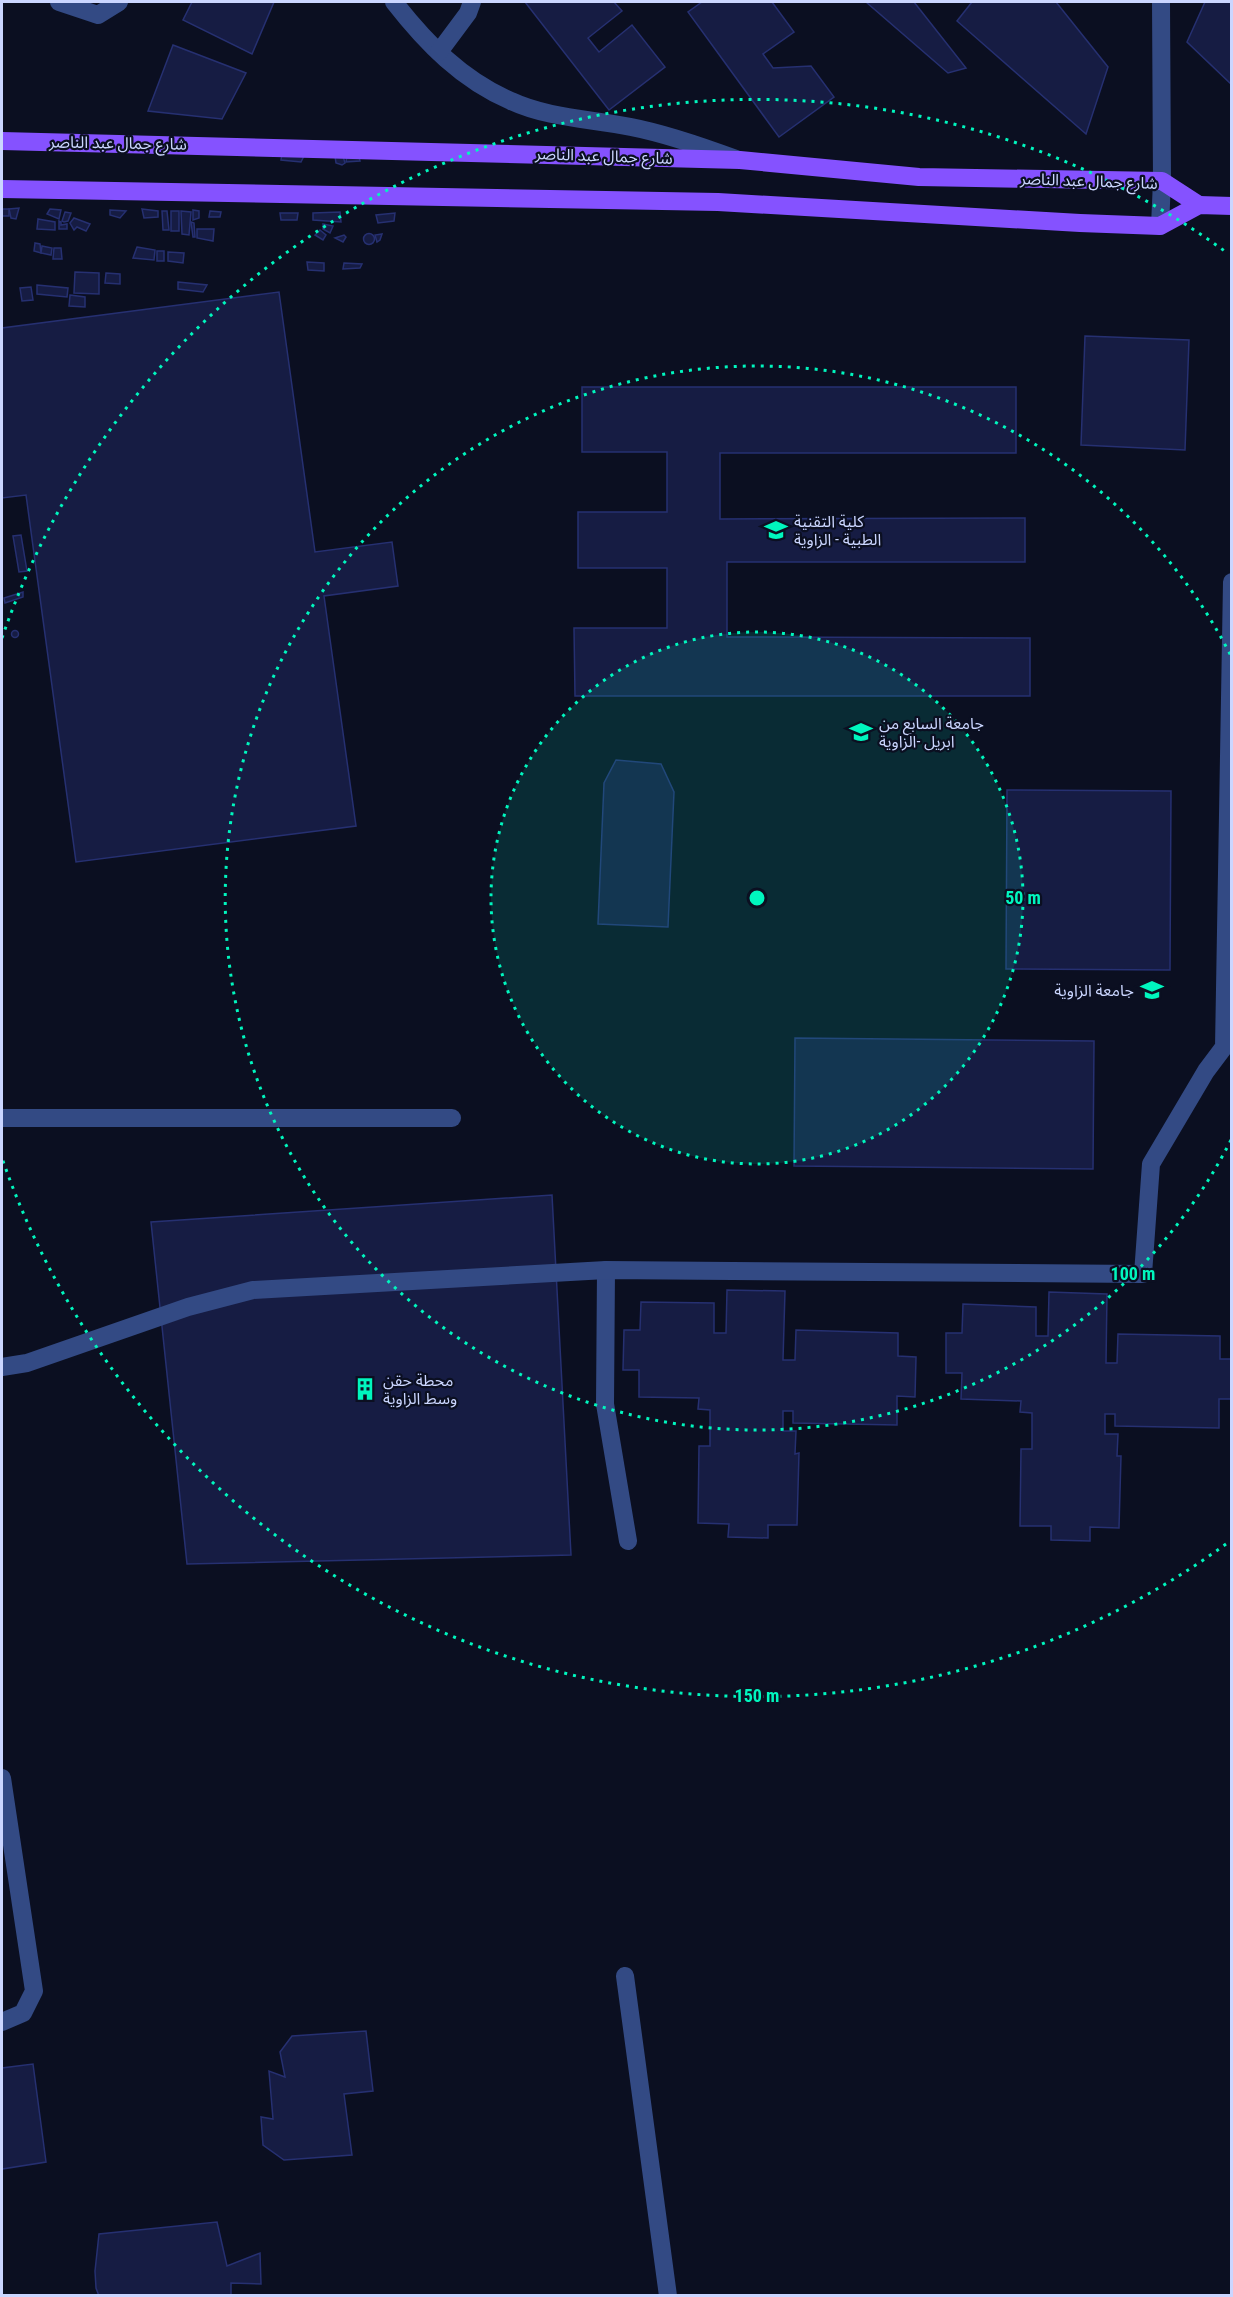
<svg xmlns="http://www.w3.org/2000/svg" width="1233" height="2297" font-family="'Roboto Condensed','Noto Sans Arabic',sans-serif">
	<rect width="100%" height="100%" fill="#0b0f21"/>
	<g fill="#161c43" stroke="#263071" stroke-width="1.5">
		<path d="M192,2H274L252,54L183,20Z"/>
		<path d="M525,2H614L622,11L588,38L599,52L632,25L665,67L609,110Z"/>
		<path d="M702,2H772L794,32L763,54L773,68L811,66L834,97L779,137L688,12Z"/>
		<path d="M866,2H914L966,68L948,73Z"/>
		<path d="M972,2H1056L1108,67L1086,134L957,21Z"/>
		<path d="M1205,2H1232V85L1187,42Z"/>
		<path d="M173,45L246,73L222,119L148,111Z"/>
		<path d="M282,154L304,156L301,162L281,160Z"/>
		<path d="M347,155L359,157L360,161L346,162Z"/>
		<path d="M335,156H343L345,163L342,165L336,163Z"/>
		<path d="M19,208L16,219L11,218L9,209Z"/>
		<rect x="2" y="209" width="7" height="7"/>
		<path d="M50,209L61,210L59,219L47,214Z"/>
		<path d="M142,209L158,211V217L144,218Z"/>
		<path d="M110,210L126,211L120,218L110,215Z"/>
		<path d="M193,210L199,211V218L193,220Z"/>
		<path d="M162,211H167L169,230H163Z"/>
		<rect x="171" y="211" width="8" height="20"/>
		<path d="M181,211L191,212L189,235L182,234Z"/>
		<path d="M210,211L221,212L220,217H209Z"/>
		<path d="M65,212L71,213L68,221L64,222L62,221Z"/>
		<path d="M340,212L341,222L313,220V213Z"/>
		<path d="M280,213H298L297,220H281Z"/>
		<path d="M395,213L394,221L378,223L376,215Z"/>
		<path d="M74,218L90,224L86,231L77,227L74,230L70,223Z"/>
		<path d="M38,219L55,222V230L37,229Z"/>
		<path d="M59,221L61,222V225L67,224V229H59Z"/>
		<path d="M191,222L194,223L195,237H193Z"/>
		<path d="M323,224L333,226L330,233L323,229Z"/>
		<path d="M197,229H214L213,241L197,238Z"/>
		<path d="M320,230L326,235L323,240L315,235Z"/>
		<circle cx="369" cy="239" r="5.5"/>
		<path d="M382,234L380,240L377,242L375,235Z"/>
		<path d="M344,235L346,237L343,242L335,238Z"/>
		<path d="M35,243L40,244L41,253L34,251Z"/>
		<path d="M42,246L52,248L51,255L41,253Z"/>
		<path d="M137,247L155,250L154,260L133,258Z"/>
		<path d="M54,248H61L62,259H53Z"/>
		<rect x="157" y="251" width="7" height="10"/>
		<path d="M168,252L184,253L183,263L168,261Z"/>
		<path d="M307,262L324,263V271L308,270Z"/>
		<path d="M344,263L362,264L360,268L343,269Z"/>
		<path d="M75,272L99,273V294L74,293Z"/>
		<path d="M106,273L120,274V284L105,283Z"/>
		<path d="M178,282L207,285L203,292L178,289Z"/>
		<path d="M37,285L68,288L67,297L37,294Z"/>
		<path d="M31,287L33,300L22,301L20,288Z"/>
		<path d="M279,292L315,552L392,542L398,586L324,596L356,826L76,862L26,495L2,498V328Z"/>
		<path d="M70,295L85,297V307L69,306Z"/>
		<path d="M1085,336L1189,340L1185,450L1081,445Z"/>
		<path d="M582,387H1016V453H720V519L1025,518V562H727V637L1030,638V696H575L574,628H667V568H578V512H667V452H582Z"/>
		<path d="M21,535L27,571L19,572L13,536Z"/>
		<path d="M23,592V597L5,603L4,598Z"/>
		<circle cx="15" cy="634" r="3.5"/>
		<path d="M616,760L661,764L674,792L668,927L598,924L604,783Z"/>
		<path d="M1007,790L1171,791L1170,970L1006,969Z"/>
		<path d="M795,1038L1094,1041L1093,1169L794,1166Z"/>
		<path d="M552,1195L571,1555L187,1564L151,1222Z"/>
		<path d="M727,1290L785,1291L783,1360H795L796,1330L898,1333V1356L916,1357L915,1397L897,1396V1425L793,1423V1411H783V1431H796L795,1454L799,1453L797,1525H768V1538L728,1537L729,1524L698,1523L699,1446H710V1410L698,1409L699,1398L639,1397V1370H623L624,1330H640L641,1302L714,1303V1333H726Z"/>
		<path d="M1049,1292L1107,1294L1106,1363H1117L1118,1334L1220,1336V1359H1232V1399H1219V1428L1115,1426V1414H1105V1434H1118L1117,1456H1121L1119,1528L1090,1527V1541L1051,1540V1526H1020L1021,1449H1032V1413L1020,1412L1021,1401L961,1399L962,1373H946V1333H962L963,1304L1036,1307V1336H1048Z"/>
		<path d="M366,2031L373,2091L344,2094L352,2155L284,2160L263,2145L261,2117L273,2119L269,2071L285,2077L280,2052L292,2036Z"/>
		<path d="M33,2064L46,2162L2,2169V2068Z"/>
		<path d="M217,2222L227,2266L260,2253L261,2284L231,2283V2296H99L96,2288L95,2271L99,2234Z"/>
	</g>
	<g fill="none" stroke-linecap="round" stroke-linejoin="round">
		<g stroke="#334a84" stroke-width="18">
			<path d="M59,2L98,15L119,2"/>
			<path d="M394,2C426,43 462,80 511,101C547,118 592,119 631,127C667,134 701,146 736,159"/>
			<path d="M439,52L468,13L472,2"/>
			<path d="M1160,226L1162,181L1161,2"/>
			<path d="M2,1118H452"/>
			<path d="M606,1270L605,1404L628,1541"/>
			<path d="M2,1367L27,1363L188,1307L253,1290L606,1270L1143,1274L1151,1164L1206,1071L1224,1047L1232,582"/>
			<path d="M2,1778L34,1991L23,2013L2,2022"/>
			<path d="M625,1976L668,2296"/>
		</g>
		<g stroke="#8552ff" stroke-width="18">
			<path d="M2,141L740,160L919,177L1162,181L1199,205"/>
			<path d="M2,189L718,202L1080,223L1160,226L1199,205L1232,206"/>
		</g>
	</g>
	<circle cx="757" cy="898" r="266" fill="#00f6be" fill-opacity=".12"/>
	<g fill="none" stroke="#00f6be" stroke-width="3" stroke-dasharray="3 6">
		<circle cx="757" cy="898" r="266"/>
		<path d="M1231 1140A532 532 0 1 1 1231 656"/>
		<path d="M1226 1544A798 798 0 0 1 2 1158M2 638A798 798 0 0 1 1226 252"/>
	</g>
	<defs>
		<g id="university-bare" transform="scale(1.8)"><path d="M0-5L7-2L0 1L-7-2ZM-4 1L0 2.5L4 1V4Q0 6-4 4Z" fill="#00f6be" stroke="#0b0f21" stroke-width="2.5" paint-order="stroke"/></g>
		<g id="building-bare" transform="scale(1.8)"><path d="M-4-6H4V6H1V3H-1V6H-4ZM-2.5-4.3h1.7v1.8h-1.7ZM.8-4.3h1.7v1.8H.8ZM-2.5-1h1.7V.8h-1.7ZM.8-1h1.7V.8H.8Z" fill="#00f6be" stroke="#0b0f21" stroke-width="2.5" paint-order="stroke"/></g>
	</defs>
	<g fill-rule="evenodd">
		<use href="#university-bare" x="776" y="530"/>
		<use href="#university-bare" x="861" y="732"/>
		<use href="#university-bare" x="1152" y="990"/>
		<use href="#building-bare" x="365" y="1389"/>
	</g>
	<g text-anchor="middle" dominant-baseline="central" stroke-width="4.5" stroke-linejoin="round" paint-order="stroke">
		<g font-size="16" fill="#cbd6ff" stroke="#0b0f21">
			<text transform="translate(118 143) rotate(1)">شارع جمال عبد الناصر</text>
			<text transform="translate(604 156) rotate(2)">شارع جمال عبد الناصر</text>
			<text transform="translate(1089 181) rotate(2)">شارع جمال عبد الناصر</text>
		</g>
		<g font-size="16" fill="#cbd6ff" stroke="#0b0f21" text-anchor="start">
			<text x="794" y="521">كلية التقنية<tspan x="794" dy="18">الطبية - الزاوية</tspan></text>
			<text x="879" y="723">جامعة السابع من<tspan x="879" dy="18">ابريل -الزاوية</tspan></text>
			<text x="1134" y="990" text-anchor="end">جامعة الزاوية</text>
			<text x="383" y="1380">محطة حقن<tspan x="383" dy="18">وسط الزاوية</tspan></text>
		</g>
	</g>
	<circle cx="757" cy="898" r="9" fill="#00f6be" stroke="#0b0f21" stroke-width="3"/>
	<g font-size="18" text-anchor="middle" font-weight="bold" fill="#00f6be" stroke="#0b0f21" stroke-width="4.5" stroke-linejoin="round" paint-order="stroke">
		<text x="1023" y="904">50 m</text>
		<text x="1133" y="1280">100 m</text>
		<text x="757" y="1702">150 m</text>
	</g>
	<rect width="1233" height="2297" fill="none" stroke="#cbd6ff" stroke-width="6"/>
</svg>
